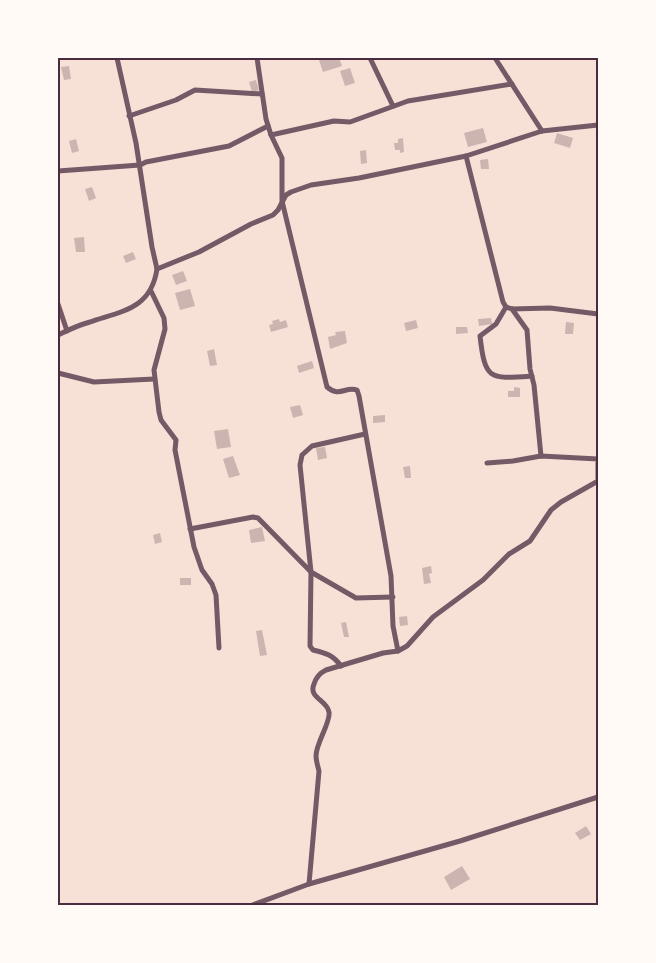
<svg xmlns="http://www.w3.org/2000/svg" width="656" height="963" font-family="Helvetica,sans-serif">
	<rect width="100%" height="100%" fill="#f7e1d7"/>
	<g fill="#ccb4b1">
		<path d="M326,58H339L342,66L323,72L319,60Z"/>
		<path d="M69,66L71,79L64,80L61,67Z"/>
		<path d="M350,68L355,83L345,86L340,71Z"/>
		<path d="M256,80L259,90L252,92L249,82Z"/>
		<path d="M483,128L487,142L468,147L464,133Z"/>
		<path d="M557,133L573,138L570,148L554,143Z"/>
		<path d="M403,138L404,152L400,153V150H395L394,143H398V139Z"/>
		<path d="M76,139L79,151L72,153L69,141Z"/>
		<path d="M366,150L367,163L361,164L360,151Z"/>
		<path d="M488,159L489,169H481L480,160Z"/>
		<path d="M92,187L96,198L89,201L85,189Z"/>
		<path d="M84,237L85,252H76L74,238Z"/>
		<path d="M133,252L136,259L126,263L123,256Z"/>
		<path d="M183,271L187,281L176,285L172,275Z"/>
		<path d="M190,289L195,306L180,310L175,293Z"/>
		<path d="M491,318L492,324L479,326L478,319Z"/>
		<path d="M279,319L280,322L286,320L288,327L271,332L269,325L273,324L272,321Z"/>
		<path d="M416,320L418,328L406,331L404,323Z"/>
		<path d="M566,322L574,323L573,334H565Z"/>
		<path d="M456,327H467L468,333L456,334Z"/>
		<path d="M345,331L347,343L330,349L328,337L336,335L335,332Z"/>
		<path d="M214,349L217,365L210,366L207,351Z"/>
		<path d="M312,361L314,368L299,373L297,366Z"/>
		<path d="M514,387L520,388V397H508V391H514Z"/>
		<path d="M300,405L303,415L293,418L290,407Z"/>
		<path d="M385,415V422L373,423V416Z"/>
		<path d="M228,429L231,447L217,449L214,431Z"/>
		<path d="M325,447L327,458L318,460L316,448Z"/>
		<path d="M233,456L240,475L229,478L223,459Z"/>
		<path d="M410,466L411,478H405L403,467Z"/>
		<path d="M262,527L265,541L251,543L249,530Z"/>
		<path d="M160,533L162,542L155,544L153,535Z"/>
		<path d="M431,566L432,573L429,574L431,583L424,584L422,568Z"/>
		<rect x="180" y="578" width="11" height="7"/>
		<path d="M407,616L408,625L400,626L399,617Z"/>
		<path d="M346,622L349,637H344L341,623Z"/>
		<path d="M262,630L267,655L260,656L256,631Z"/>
		<path d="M586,826L591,834L580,840L575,833Z"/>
		<path d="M462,866L470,879L451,890L444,877Z"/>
	</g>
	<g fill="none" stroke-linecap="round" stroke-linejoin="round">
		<g stroke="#755966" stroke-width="5">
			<path d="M117,58L136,143L152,247L157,269"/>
			<path d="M257,58L266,119L271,135L282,158V201L327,387C340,398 345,386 357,390L359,396L391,576L393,626L398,651"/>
			<path d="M370,58L393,106"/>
			<path d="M495,58L542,131"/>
			<path d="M129,116L176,100L195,90L262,94"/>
			<path d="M271,135L334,121L350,122L408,101L512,84"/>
			<path d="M466,156L503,302L506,307L512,309L550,308L598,314"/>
			<path d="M58,171L140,165L146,162L229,146L268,126"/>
			<path d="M151,291L164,318L165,329L154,370L159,412L161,420L176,440L175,450L194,547L202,570L212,584L216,595L219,648"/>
			<path d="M58,304L67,331"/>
			<path d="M506,307L496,324L480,336C485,380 489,379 532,376"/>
			<path d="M512,309L527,330L530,369L534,385L541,456"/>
			<path d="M58,335C68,330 79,325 90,322C122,311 151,309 157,269L199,252L251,224L273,215L278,210L286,195L291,192L311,185L359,178L466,156L542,131L598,125"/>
			<path d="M58,373L94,382L154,379"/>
			<path d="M487,463L513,461L541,456L598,459"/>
			<path d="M190,529L253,517L258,518L311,572L356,598L393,597"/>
			<path d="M341,666C333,655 326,653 313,650L310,646L311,572L300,465L302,455L312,446L365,434"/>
			<path d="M309,884L319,771C318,767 316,761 316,756C316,743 331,722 329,712C327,700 308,698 314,684C316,677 320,673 326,670L383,653L398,651L407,646L433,617L483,580L509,554L530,541L551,510L561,502L598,481V463"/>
			<path d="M250,906L309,884L460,841L598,797"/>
		</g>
	</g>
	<rect width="656" height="963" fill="none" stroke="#fffaf5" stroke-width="118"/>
	<rect x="59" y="59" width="538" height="845" fill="none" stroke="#4a2c40" stroke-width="2"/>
</svg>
